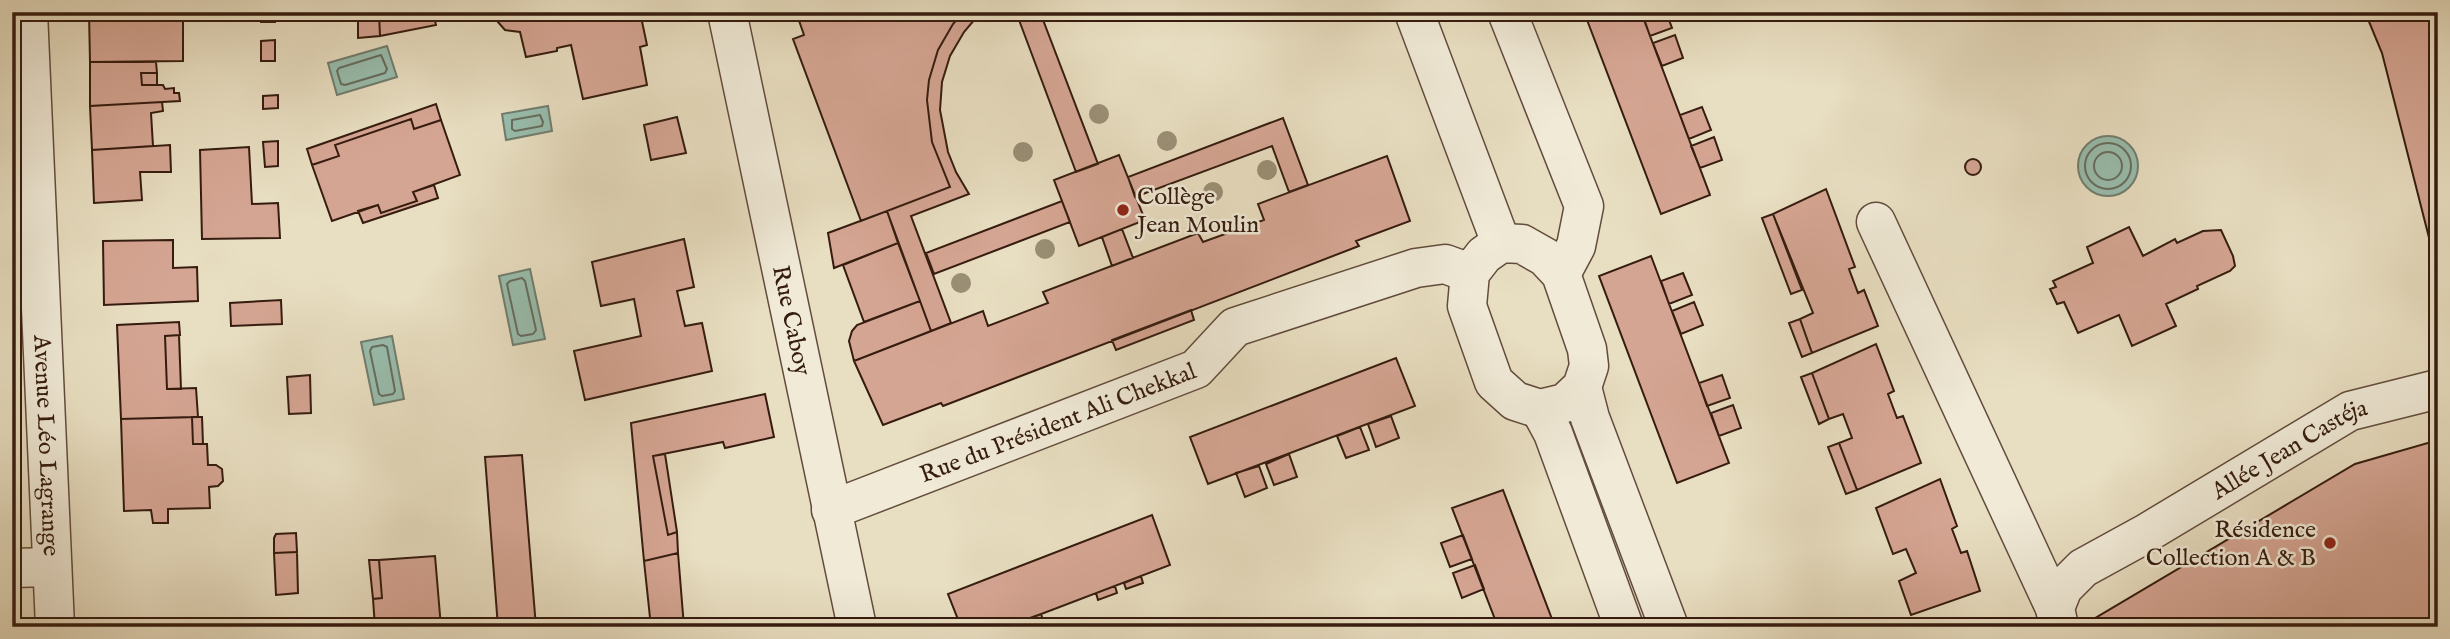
<svg xmlns="http://www.w3.org/2000/svg" width="2450" height="639" viewBox="0 0 2450 639" font-family="'IM FELL English',serif">
<rect width="100%" height="100%" fill="#e8dec1"/>
<filter id="stains"><feTurbulence type="fractalNoise" baseFrequency=".00286" numOctaves="4"/><feColorMatrix values="0 0 0 0 .2 0 0 0 0 .09 0 0 0 0 .02 0 0 0 .5 -.17"/></filter>
<radialGradient id="worn" r=".72"><stop offset=".6" stop-color="#630" stop-opacity="0"/><stop offset="1" stop-color="#630" stop-opacity=".3"/></radialGradient>
<path fill="#98bdad" stroke="#707d6e" stroke-width="2" d="M387 46 397 77 337 95 328 63Z
M548 106 552 131 506 140 502 114Z
M2078 166a30 30 0 1 1 60 0a30 30 0 1 1-60 0Z
M530 269 545 339 513 345 499 276Z
M392 336 404 399 374 405 361 342Z"/>
<g fill="none" stroke-linecap="round" stroke-linejoin="round">
<path stroke="#666c5e" stroke-width="2" d="M381 55 387 69 385 73 345 85 341 84 337 71 339 68Z
M540 115 543 122 542 126 515 131 512 129V120Z
M2085 166a23 23 0 1 1 46 0a23 23 0 1 1-46 0Z
M2094 166a14 14 0 1 1 28 0a14 14 0 1 1-28 0Z
M522 278 525 281 536 330 533 334 521 336 518 334 507 284 510 281Z
M383 345 387 347 395 391 393 394 382 396 379 394 370 351 372 347Z"/>
</g>
<path fill="#d5a593" stroke="#351c0f" stroke-width="2" d="M89 12H166L167 20H183V61L90 62Z
M261 12H274L275 22H261Z
M358 12H379L380 36 358 38Z
M379 12H433L436 25 380 36Z
M604 12 605 14 640 12 647 45 640 47 647 85 583 99 571 45 557 48V51L526 57 520 32 505 30 497 21 494 13Z
M796 12H963L953 24 938 50 929 80 927 100 932 142 950 187 861 221 793 39 804 35Z
M963 12H981L964 32 950 56 942 82 940 110 948 152 956 172 969 194 911 216 951 323 931 331 887 211 950 187 932 142 927 100 929 80 938 50 953 24Z
M1016 12H1040L1098 164 1076 172Z
M1584 12H1641L1710 195 1661 214Z
M1645 12H1666L1672 28 1650 36 1642 13Z
M2365 12H2438V273L2382 53Z
M1675 35 1683 58 1662 66 1653 43Z
M275 40V61H261V41Z
M90 62H156L157 73H141L142 85H163L165 89 174 88V93H179L180 101 90 106Z
M141 73H157V85H142Z
M278 95V108L263 109V96Z
M162 102 163 111 151 113 153 146 92 150 90 106Z
M436 104 441 120 414 129 411 119 335 145 339 156 312 165 307 149Z
M1702 107 1711 130 1689 139 1680 115Z
M677 117 686 153 651 160 644 125Z
M1283 118 1308 185 1289 192 1272 146 1135 197 1128 177Z
M411 119 414 129 441 120 460 175 413 192 417 201 381 213 378 205 332 221 312 165 339 156 335 145Z
M1714 137 1722 160 1700 168 1691 146Z
M278 141V166L265 167 263 142Z
M170 145 171 172H140L142 200 94 203 92 150Z
M249 147 252 204 278 203 280 238 202 239 200 150Z
M1119 155 1145 220 1079 246 1054 180Z
M1387 156 1410 221 1356 241 1359 246 943 406 941 403 883 425 854 361 983 311 988 326 1048 303 1043 292 1198 233 1203 242 1264 220 1258 204Z
M1965 167a8 8 0 1 1 16 0a8 8 0 1 1-16 0Z
M434 185 438 198 363 223 358 211 378 205 381 213 417 201 413 192Z
M1826 189 1855 267 1849 269 1858 293 1864 290 1878 326 1812 353 1800 319 1813 313 1773 214Z
M1062 201 1070 222 934 274 926 253Z
M887 211 898 243 834 268 828 233Z
M1773 214 1802 290 1791 294 1762 218Z
M2129 227 2143 256 2175 239 2177 243 2203 231 2221 230 2233 256 2235 266 2230 271 2197 286 2198 289 2166 304 2176 326 2132 346 2119 315 2078 333 2064 302 2057 304 2050 289 2056 287 2053 281 2093 263 2087 247Z
M1122 229 1133 258 1112 266 1102 237Z
M684 239 694 287 677 291 685 326 702 323 712 371 585 400 574 351 641 336 634 299 601 306 592 262Z
M173 240V268L197 267 198 301 104 305 103 241Z
M898 243 920 301 864 322 843 265Z
M1651 256 1729 463 1677 483 1599 276Z
M1683 273 1692 295 1669 304 1661 281Z
M281 300 282 324 231 326 230 303Z
M920 301 931 331 854 361 849 341 852 331 857 325Z
M1694 302 1703 325 1681 334 1672 311Z
M1191 310 1194 320 1116 350 1112 340Z
M1800 319 1812 353 1802 357 1789 323Z
M179 322 180 335 165 336 167 389 196 388 198 417 121 419 117 325Z
M179 335 181 389H167L165 336Z
M1876 344 1894 391 1888 394 1897 418 1903 416 1921 463 1857 490 1839 443 1852 438 1843 414 1829 419 1812 373Z
M1396 358 1415 406 1208 484 1190 437Z
M1812 373 1829 419 1819 424 1801 377Z
M310 375 311 413 289 414 287 377Z
M1722 375 1730 398 1707 406 1699 383Z
M765 394 774 437 725 448 723 442 653 456 668 535 677 532 678 553 644 561 631 423Z
M1733 405 1741 428 1719 436 1711 413Z
M1391 416 1399 438 1376 447 1368 424Z
M192 417 193 444H207L208 465H216L222 469 223 481 218 486 209 487 210 508 168 509V523H153L151 510 124 511 121 419Z
M192 417H202L203 444H193Z
M1360 427 1369 450 1346 458 1337 436Z
M2438 440V622L2425 627H2089L2087 623 2355 464Z
M1839 443 1857 490 1846 494 1828 447Z
M665 454 677 532 668 535 653 456Z
M1289 454 1297 477 1274 485 1266 464Z
M522 455 536 627H498L485 457Z
M1259 466 1267 488 1245 497 1236 473Z
M1940 479 1957 526 1952 529 1961 553 1967 551 1980 591 1911 615 1899 581 1916 573 1906 549 1893 554 1876 508Z
M1503 490 1555 627H1498L1452 508Z
M1152 515 1170 565 1007 627H961L948 594Z
M296 533 297 552 274 553V538L276 534Z
M1463 535 1472 559 1450 567 1441 543Z
M297 552 298 593 276 595 274 553Z
M678 553 684 627H651L644 561Z
M435 556 441 627H375L373 599 382 598 379 560Z
M369 560H379L382 598 373 599Z
M1475 565 1484 589 1462 598 1453 573Z
M1141 576 1143 583 1126 589 1124 583Z
M1115 586 1117 593 1098 600 1096 593Z
M1041 614 1043 620 1023 627 1021 621Z"/>
<g fill="none" stroke-linecap="round" stroke-linejoin="round">
<defs>
<g id="minor">
<path id="s1" d="M28 12 55 627"/>
<path id="s2" d="M727 12 857 627"/>
<path d="M1414 12 1501 243"/>
<path d="M1507 12 1584 206 1576 246 1561 274"/>
<path d="M1876 222 2055 608"/>
<path d="M1501 243 1522 244 1545 257 1561 274 1587 349 1589 366 1582 387 1565 403 1540 409 1515 401 1494 382 1467 306 1470 273 1484 255Z"/>
<path d="M1582 387 1590 418 1669 627"/>
<path d="M1540 409 1553 433 1624 627"/>
<path id="s3" d="M831 510 1196 369 1235 327 1416 268 1445 264 1470 273"/>
<path d="M12 568 52 567"/>
<path id="s4" d="M2059 627 2055 608 2063 588 2083 568 2145 534 2350 411 2438 389"/>
</g>
</defs>
<use href="#minor" stroke="#624c3c" stroke-width="41"/>
<use href="#minor" stroke="#f0ead7" stroke-width="38"/>
</g>
<g fill="#9a8f75">
<circle cx="1099" cy="114" r="10"/>
<circle cx="1167" cy="141" r="10"/>
<circle cx="1023" cy="152" r="10"/>
<circle cx="1267" cy="170" r="10"/>
<circle cx="1213" cy="192" r="10"/>
<circle cx="1045" cy="249" r="10"/>
<circle cx="961" cy="283" r="10"/>
</g>
<g fill="#8f2418" stroke="#f0ead7" stroke-width="2.5">
<circle cx="1123" cy="210" r="7"/>
<circle cx="2330" cy="543" r="7"/>
</g>
<g text-anchor="middle" stroke-width="5" stroke-linejoin="round" paint-order="stroke">
<g font-size="24" fill="#351c0f" stroke="#f0ead7" text-anchor="start">
<text x="1137" y="204">Collège<tspan x="1137" dy="28">Jean Moulin</tspan></text>
<text x="2316" y="537" text-anchor="end">Résidence<tspan x="2316" dy="28">Collection A &amp; B</tspan></text>
</g>
<g font-size="24" fill="#351c0f" stroke="#f0ead7">
<text dy="8" stroke="none"><textPath href="#s2" startOffset="315">Rue Caboy</textPath></text>
<text dy="8" stroke="none"><textPath href="#s3" startOffset="243">Rue du Président Ali Chekkal</textPath></text>
<text dy="8" stroke="none"><textPath href="#s1" startOffset="434">Avenue Léo Lagrange</textPath></text>
<text dy="8" stroke="none"><textPath href="#s4" startOffset="308">Allée Jean Castéja</textPath></text>
</g>
</g>
<rect width="2450" height="639" fill="none" stroke="#e8dec1" stroke-width="42"/>
<rect x="14" y="14" width="2422" height="611" fill="none" stroke="#351c0f" stroke-width="3.5"/>
<rect x="21" y="21" width="2408" height="597" fill="none" stroke="#351c0f" stroke-width="2"/>
<rect width="100%" height="100%" filter="url(#stains)"/>
<rect width="100%" height="100%" fill="url(#worn)"/>
</svg>
